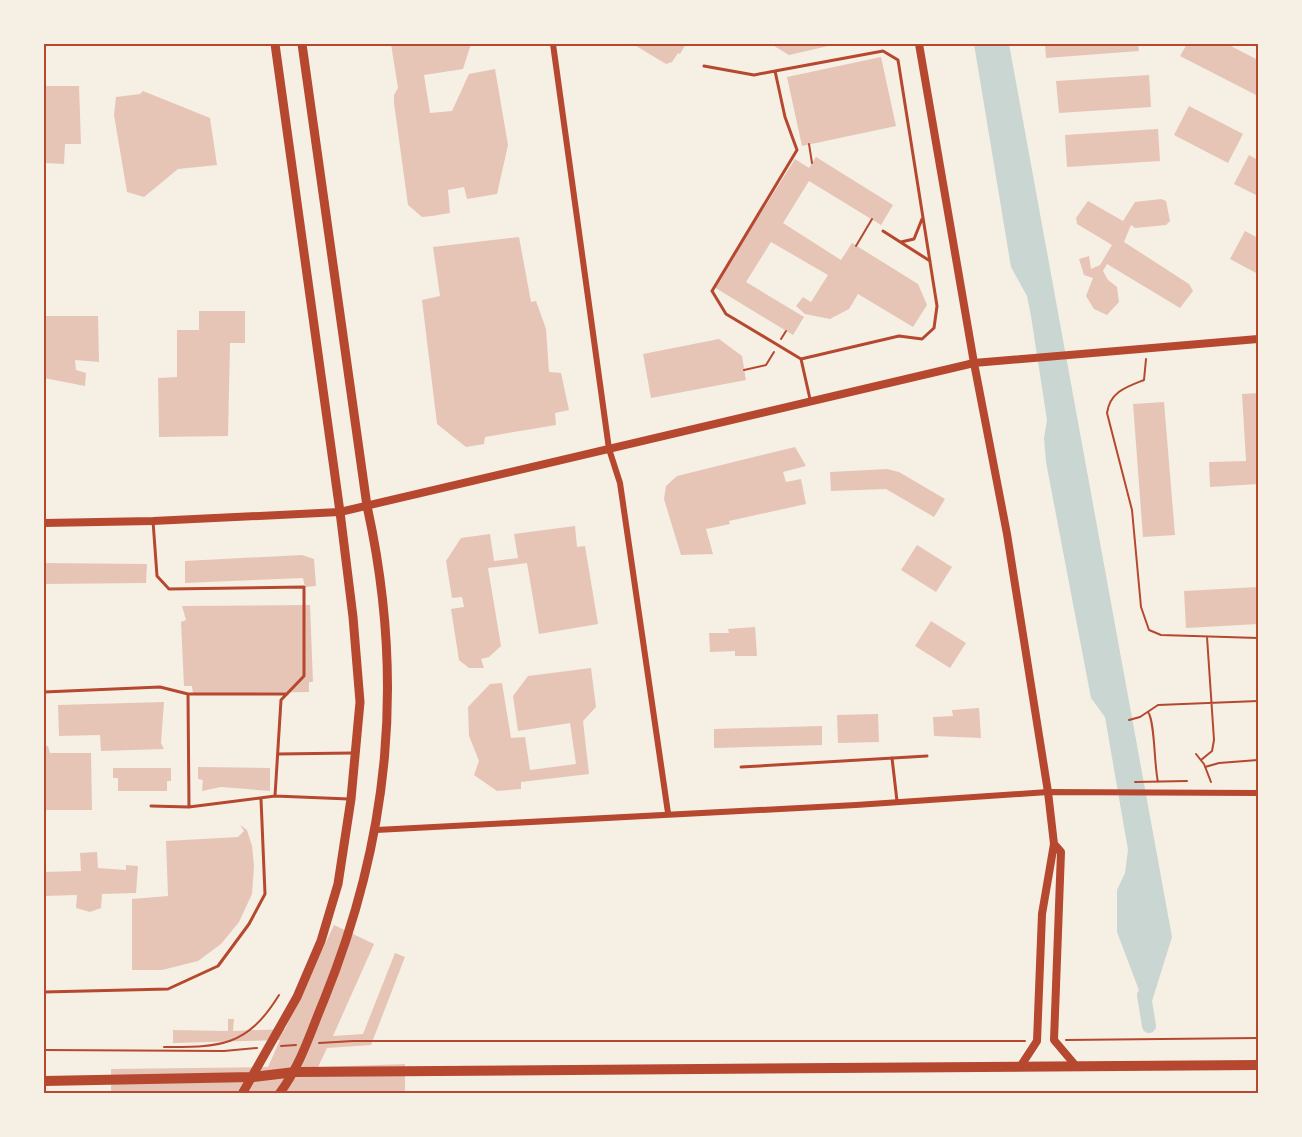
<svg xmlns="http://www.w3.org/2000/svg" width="1302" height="1137" viewBox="0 0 1302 1137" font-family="'Open Sans',sans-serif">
<rect width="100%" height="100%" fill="#f6efe4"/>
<path fill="#c9d6d2" d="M974 44H1009L1172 937 1148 1014 1117 932V890L1125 873 1128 850 1105 717 1091 698 1046 462 1044 438 1047 420 1031 316 1027 296 1011 267Z"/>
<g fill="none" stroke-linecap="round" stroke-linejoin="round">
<path stroke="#c9d6d2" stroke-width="14" d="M1144 995 1149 1026"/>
</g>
<path fill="#e6c5b7" d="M391 44H471L463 69 424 75 430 113 452 111 469 74 495 69 508 145 497 194 467 199 464 187 448 190 450 213 432 216 422 217 408 205 394 103V95L398 88Z
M633 44H686L680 54 678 53 672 62 666 64Z
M771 44H837L789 55Z
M1045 44H1138L1139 51 1046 58Z
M1187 44H1227L1258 60V96L1180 56Z
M881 57 896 126 802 146 787 77Z
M1149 75 1151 107 1059 113 1056 81Z
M44 86H79L81 144H65L64 164 44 163Z
M143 91 210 118 217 165 178 169 144 197 127 192 114 115 116 97 140 94Z
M1189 106 1243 134 1228 163 1174 135Z
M1158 129 1160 161 1067 167 1065 135Z
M1249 155 1258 160V196L1234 184Z
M816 157 893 205 881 225 809 181 783 223 841 260 852 243 918 284 927 305 913 327 858 294 849 309 830 319 805 314 796 306 803 297 811 302 828 275 771 242 746 282 804 317 793 335 714 287 795 159 809 168Z
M1161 199 1166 201 1170 221 1166 225 1135 228 1131 225 1124 242 1189 284 1193 291 1180 308 1107 264 1103 271 1108 280 1117 287 1119 302 1107 315 1094 309 1086 296 1093 278 1084 275 1079 259 1089 256 1091 269 1100 265 1112 245 1077 224 1076 218 1088 201 1123 221 1135 202Z
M1245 231 1258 238V274L1230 259Z
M519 237 531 302 536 301 546 329 549 372 561 373 569 410 555 413 556 425 485 437 484 444 466 447 437 424 422 300 440 296 433 247Z
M199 311H245V343H230L228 436 159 437 158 378 177 377V330H199Z
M44 316H98L99 362 75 360 76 370 86 373 85 386 44 378Z
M719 339 742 356 746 380 651 398 643 354Z
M1258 393V484L1210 487 1209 462 1246 461 1242 394Z
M1164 402 1175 535 1143 537 1133 404Z
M795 447 806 466 783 472 786 482 801 479 806 504 729 521 730 524 706 529 713 554 681 555 664 499 666 486 677 476Z
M887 469 899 472 945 499 934 517 886 489 831 491 830 472Z
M575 526 577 547 585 546 598 624 539 634 527 563 488 568 501 646 489 657 481 659 484 668H469L459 660 451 609 464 607 462 597 452 598 446 561 461 538 490 534 494 561 518 558 514 534Z
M917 545 952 567 936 592 901 570Z
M302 555 314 559 316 586 305 587 303 578 185 583V561Z
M44 563 147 564 146 583 44 584Z
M1258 587V624L1186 628 1184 591Z
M310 605 313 682H309V692L193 694 192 686H184L181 622 186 620 182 606Z
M931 621 966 643 950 668 915 646Z
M755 627 757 656H735V651L710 652 709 633H729L728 629Z
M591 668 596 707 583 721 589 774 521 782V789L497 791 474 775 479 761 469 736 468 707 490 684 502 683 511 738 525 737 530 770 576 764 570 723 518 731 513 696 528 676Z
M164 702 161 743 164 749 101 751 100 735 59 736 58 705Z
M979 708 981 738 934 736 933 717 953 716 952 710Z
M878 714 879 742 838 743 837 715Z
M822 726V745L714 748V729Z
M44 746H48L50 753H91L92 810H44Z
M198 767 270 768V791L221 787 202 791 203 780 198 779Z
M113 768H171V781H167V791H118V778H113Z
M240 825 247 830 252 846 254 866 252 894 239 922 221 944 198 961 162 970H132V899L168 896 166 841 238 837 244 831Z
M97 852 98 868 126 870V865L138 866 136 893 102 894 101 908 90 912 76 908 77 895 44 896V872L81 871 80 853Z
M334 925 374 944 333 1036 363 1034 395 953 405 957 371 1045 327 1048 318 1067 405 1064V1094H111V1069L268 1067 280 1040 173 1043V1030L228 1031V1019H234L233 1031 285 1029Z"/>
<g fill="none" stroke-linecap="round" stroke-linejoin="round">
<path stroke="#b5482f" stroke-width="2" d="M809 144 812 163
M856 246 872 219
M781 339 786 331
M1146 359 1144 380C1126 387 1110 392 1107 413L1132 510 1141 607 1149 630 1161 635 1258 638
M744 370 766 365 774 352
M1148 712C1155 721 1154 765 1158 782
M1129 720 1140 717 1158 705 1258 701
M1196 754 1204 764 1211 782
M1201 760 1212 751 1214 740 1207 637
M1205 767 1219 763 1258 760
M1135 782 1187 781
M1066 1040 1258 1038
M319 1043 353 1041H1025
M281 1046 296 1045
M164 1047C221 1047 247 1047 279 995
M44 1050 224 1051 257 1048"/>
<path stroke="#b5482f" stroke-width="3" d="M704 66 754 75 775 71
M883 231 930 261
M901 242 914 239 922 219
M801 359 726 314 712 291 797 150 785 117 775 71 883 51 898 60 937 306 934 328 922 339 899 336 801 359 810 399
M44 692 160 687 188 694
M278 754 352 753
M892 758 897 801
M741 767 927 756
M275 796 349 799
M151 806 189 807 275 796 281 700 304 676V587L169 589 157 576 153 521
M189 807 188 694H287
M44 992 168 989 218 966 249 924 265 894 261 799"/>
<path stroke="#b5482f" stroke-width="6" d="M553 44 609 449 620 483 668 813
M376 830 856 805 1048 792 1258 793"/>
<path stroke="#b5482f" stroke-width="8" d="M919 44 974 363 1007 534 1048 792 1054 844 1042 914 1037 1041 1020 1067
M44 523 153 521 340 512 974 363 1258 339
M1054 844 1061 852 1054 1040 1076 1066"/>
<path stroke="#b5482f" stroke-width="9" d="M242 1094 297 997 321 941 338 884 351 799 360 702 353 617 340 512 275 44
M279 1094C301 1065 310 1033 324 1000 390 837 405 678 367 506L302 44"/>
<path stroke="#b5482f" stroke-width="10" d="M44 1081 253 1077 295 1072 1258 1065"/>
</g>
<rect width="1302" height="1137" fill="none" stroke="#f6efe4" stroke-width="90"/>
<rect x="45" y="45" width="1212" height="1047" fill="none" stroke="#b5482f" stroke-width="2"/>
</svg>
